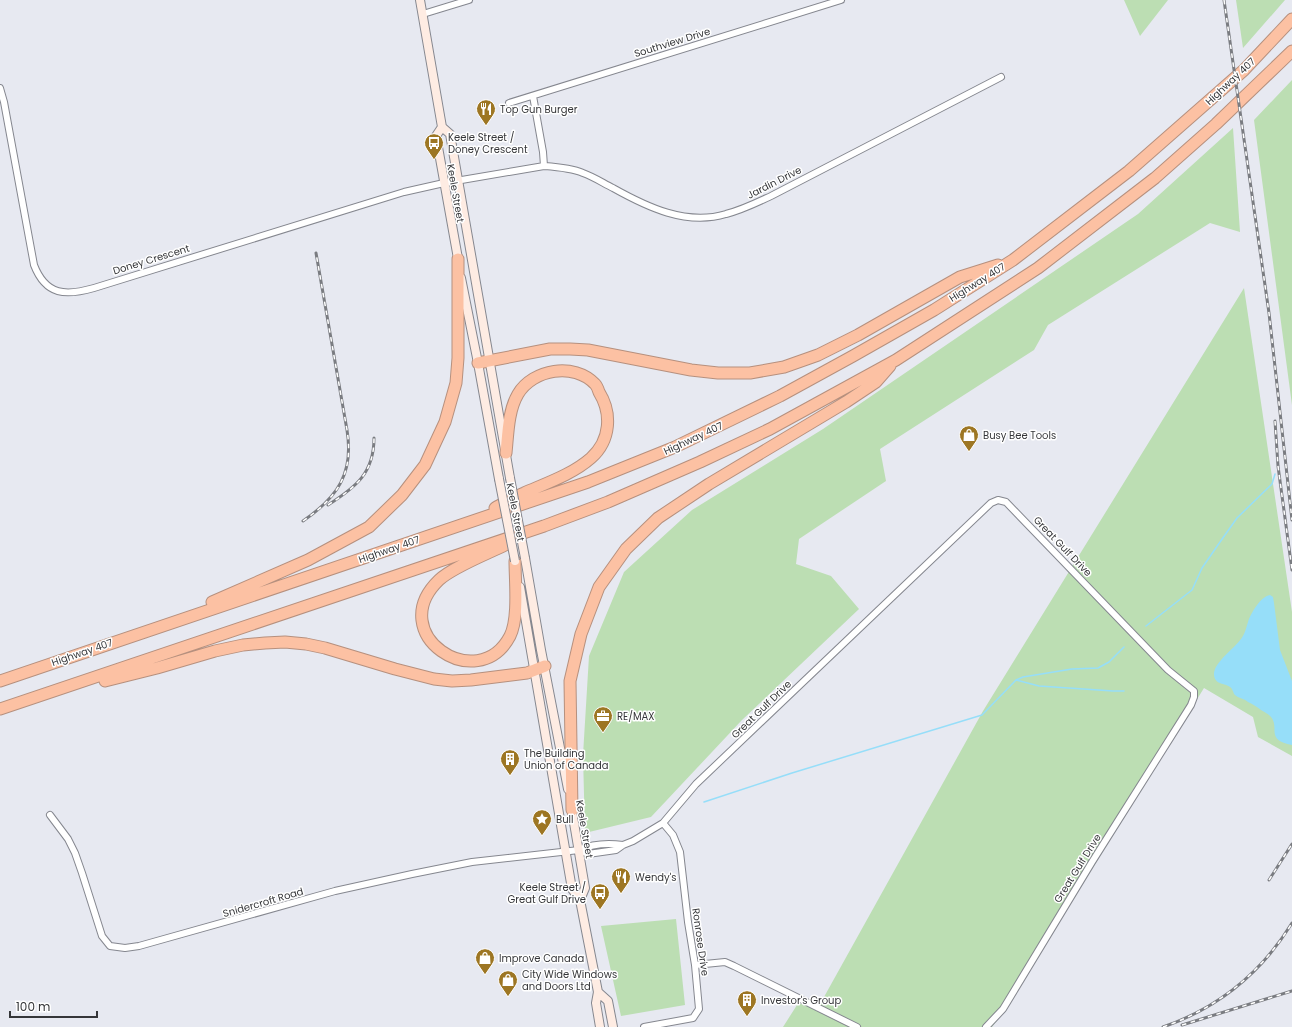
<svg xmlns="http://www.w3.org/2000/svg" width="1292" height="1027" viewBox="0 0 1292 1027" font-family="Poppins,sans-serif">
<rect width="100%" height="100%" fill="#e7e9f1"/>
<path fill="#bcdeb3" d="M1124 0H1168L1140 36Z
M1236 0H1285L1243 48Z
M1292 80V405L1254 120Z
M1233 128 1240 232 1210 223 1048 325 1034 350 880 449 886 481 799 539 796 564 831 576 859 609 742 720 651 817 585 833 583 755 589 656 624 572 692 510 823 429 1138 214Z
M1244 288 1292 612V756L1258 737 1253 717 1204 688 1003 1013 992 1027H783L797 1005 824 997 983 711Z
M676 919 685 1005 621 1016 601 926Z"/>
<path fill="#96def9" d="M1270 595 1273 597 1274 603 1280 650 1292 681V745C1265 740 1280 728 1271 717 1269 714 1264 712 1261 710 1257 707 1253 704 1248 702 1245 699 1238 698 1235 695 1233 693 1233 689 1230 687 1225 683 1215 685 1214 675 1213 663 1234 649 1241 639 1245 634 1246 628 1248 622 1251 613 1260 597 1270 595Z"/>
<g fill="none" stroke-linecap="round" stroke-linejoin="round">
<path stroke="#96def9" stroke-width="1.5" d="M1146 626 1192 590 1202 568 1220 542 1237 518 1272 484 1275 474
M1016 680 1039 686 1113 691H1124
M704 802 792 773 982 715 1016 680 1023 677 1072 669 1098 668 1109 662 1124 647"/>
<defs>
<path id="minor" d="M423 14 469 0
M0 88 4 102 34 265C46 296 66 296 94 288L404 192 444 183 544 166C557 167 571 168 583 173 594 177 603 183 613 188 647 207 686 226 726 214 742 210 756 203 771 196L1001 77
M533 96 543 152 544 166
M509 103 841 0
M50 815 68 839 75 853 82 873 102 936 110 946 125 948 139 946 335 891 412 874 472 862 579 850C592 844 608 843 623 845
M579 850 588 854 616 850 623 845 633 841 663 823 696 784 991 503 998 500 1006 502 1168 670 1194 691V697L1191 705 1092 862 1003 1009 986 1027
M695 965 725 962 734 966 857 1027
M644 1027 693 1018 699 1009 695 965 688 922 680 852 673 835 663 823"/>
<path id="secondary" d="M420 0 442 127 450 134 510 478
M442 127 436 136 459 264
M461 278 478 363 499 479
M525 558 541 650 568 789
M520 587 572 889 580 900 598 992 596 1003 600 1027
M571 805 585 888 580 900
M598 992 608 1001 613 1027"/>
<path id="motorway" d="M478 363 550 349H570L588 350 691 370 718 373H750L784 367 818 355 858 335 960 277 998 265
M495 508C504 503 514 497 524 493 547 483 573 474 591 458 611 440 612 413 599 392 598 389 597 386 595 384 574 362 533 369 518 394 508 411 508 434 506 453
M505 545C487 554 453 567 439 580 383 634 478 697 510 636 519 618 515 581 515 561
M212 602 308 560 369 527 402 495 425 465 445 422 456 383 458 358V259
M0 681 588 482 675 447 780 396 853 356 934 310 1013 260 1129 171 1244 70 1292 19
M105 681 157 668 215 651 243 645 265 643 285 642 306 644 325 648 395 669 434 679 452 681 471 680 527 673 545 666
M0 709 544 526 608 502 700 462 770 429 896 360 1038 268 1155 178 1216 124 1292 51
M572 810 570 681 581 634 599 587 626 549 658 518 709 484 846 402 876 382 890 366"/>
</defs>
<use href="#minor" stroke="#85878f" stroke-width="8"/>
<use href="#secondary" stroke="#85878f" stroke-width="10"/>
<use href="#motorway" stroke="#b6907e" stroke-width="13"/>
<use href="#minor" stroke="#fff" stroke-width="6"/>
<use href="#secondary" stroke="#feece3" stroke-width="8"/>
<use href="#motorway" stroke="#fcc1a3" stroke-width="11"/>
<defs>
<path id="rail" d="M1224 0 1269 313 1292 520
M1275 421 1278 466 1292 570
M328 505C356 487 374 473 374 438
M303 521C338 497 354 473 347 430L316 253
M1269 880 1292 844
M1182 1025 1292 991
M1163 1027C1218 1008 1262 972 1292 923"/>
</defs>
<use href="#rail" stroke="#7a7c81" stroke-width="3"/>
<use href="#rail" stroke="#fff" stroke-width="1.5" stroke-dasharray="4.5" stroke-linecap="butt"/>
<defs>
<path id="secondary-bridge" d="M510 478 525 558
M499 479 515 561"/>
</defs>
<use href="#secondary-bridge" stroke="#85878f" stroke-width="10" stroke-linecap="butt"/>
<use href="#secondary-bridge" stroke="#feece3" stroke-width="8"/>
</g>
<defs>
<symbol id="restaurant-pin" viewBox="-11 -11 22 30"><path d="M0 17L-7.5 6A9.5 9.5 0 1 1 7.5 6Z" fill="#9d7623" stroke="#fff"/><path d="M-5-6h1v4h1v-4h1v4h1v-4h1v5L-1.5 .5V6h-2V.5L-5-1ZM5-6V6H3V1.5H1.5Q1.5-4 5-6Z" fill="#fff"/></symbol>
<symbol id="bus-pin" viewBox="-11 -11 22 30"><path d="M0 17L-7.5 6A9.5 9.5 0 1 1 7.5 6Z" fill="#9d7623" stroke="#fff"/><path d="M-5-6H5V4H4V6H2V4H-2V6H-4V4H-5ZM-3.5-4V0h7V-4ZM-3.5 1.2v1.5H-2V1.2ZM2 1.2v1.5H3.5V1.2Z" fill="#fff"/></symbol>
<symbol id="shop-pin" viewBox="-11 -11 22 30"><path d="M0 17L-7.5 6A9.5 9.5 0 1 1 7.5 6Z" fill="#9d7623" stroke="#fff"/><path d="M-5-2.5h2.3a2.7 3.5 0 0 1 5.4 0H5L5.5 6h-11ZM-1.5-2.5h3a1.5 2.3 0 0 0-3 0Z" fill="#fff"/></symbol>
<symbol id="office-pin" viewBox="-11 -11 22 30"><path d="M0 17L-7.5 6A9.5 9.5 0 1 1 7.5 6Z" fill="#9d7623" stroke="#fff"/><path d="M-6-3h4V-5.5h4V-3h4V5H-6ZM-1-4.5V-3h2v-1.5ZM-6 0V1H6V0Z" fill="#fff"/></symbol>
<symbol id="building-pin" viewBox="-11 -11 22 30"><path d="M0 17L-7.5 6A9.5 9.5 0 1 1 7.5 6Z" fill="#9d7623" stroke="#fff"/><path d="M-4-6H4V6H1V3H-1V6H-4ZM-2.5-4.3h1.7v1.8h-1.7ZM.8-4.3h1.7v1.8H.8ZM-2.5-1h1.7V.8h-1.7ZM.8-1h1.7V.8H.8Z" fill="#fff"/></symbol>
<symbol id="sight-pin" viewBox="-11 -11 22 30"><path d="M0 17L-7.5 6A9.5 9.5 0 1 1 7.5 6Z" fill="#9d7623" stroke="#fff"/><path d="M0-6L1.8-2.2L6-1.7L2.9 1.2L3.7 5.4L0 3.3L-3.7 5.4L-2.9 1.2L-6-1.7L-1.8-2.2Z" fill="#fff"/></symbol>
</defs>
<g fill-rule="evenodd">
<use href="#restaurant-pin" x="475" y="98" width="22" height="30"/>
<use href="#bus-pin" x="423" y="132" width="22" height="30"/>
<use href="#shop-pin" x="958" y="424" width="22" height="30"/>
<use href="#office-pin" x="592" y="705" width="22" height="30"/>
<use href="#building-pin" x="499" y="748" width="22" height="30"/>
<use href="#sight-pin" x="531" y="808" width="22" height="30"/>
<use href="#restaurant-pin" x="610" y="866" width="22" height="30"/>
<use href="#bus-pin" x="589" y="882" width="22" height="30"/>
<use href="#shop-pin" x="474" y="947" width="22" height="30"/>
<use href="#shop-pin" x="497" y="969" width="22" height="30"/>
<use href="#building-pin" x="736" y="989" width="22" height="30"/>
</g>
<g text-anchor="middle" stroke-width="3" stroke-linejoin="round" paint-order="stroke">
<g font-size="10" fill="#353639" stroke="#fff">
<text transform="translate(672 42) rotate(-17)" y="4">Southview Drive</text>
<text transform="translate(1230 81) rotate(-43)" y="4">Highway 407</text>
<text transform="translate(774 182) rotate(-27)" y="4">Jardin Drive</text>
<text transform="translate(456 193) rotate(80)" y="4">Keele Street</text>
<text transform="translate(151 259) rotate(-17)" y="4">Doney Crescent</text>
<text transform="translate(977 282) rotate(-32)" y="4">Highway 407</text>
<text transform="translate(693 438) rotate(-25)" y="4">Highway 407</text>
<text transform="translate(516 512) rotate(79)" y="4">Keele Street</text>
<text transform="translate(1063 546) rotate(46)" y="4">Great Gulf Drive</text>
<text transform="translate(389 549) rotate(-19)" y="4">Highway 407</text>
<text transform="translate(82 652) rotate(-19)" y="4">Highway 407</text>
<text transform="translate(761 709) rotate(-44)" y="4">Great Gulf Drive</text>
<text transform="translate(585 829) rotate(80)" y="4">Keele Street</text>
<text transform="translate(1077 868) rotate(-58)" y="4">Great Gulf Drive</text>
<text transform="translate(263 902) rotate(-16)" y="4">Snidercroft Road</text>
<text transform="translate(701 942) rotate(82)" y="4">Ronrose Drive</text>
</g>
<g font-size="10" fill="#353639" stroke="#fff" text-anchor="start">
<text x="500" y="113">Top Gun Burger</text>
<text x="448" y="141">Keele Street /<tspan x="448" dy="12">Doney Crescent</tspan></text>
<text x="983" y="439">Busy Bee Tools</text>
<text x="617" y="720">RE/MAX</text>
<text x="524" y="757">The Building<tspan x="524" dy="12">Union of Canada</tspan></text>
<text x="556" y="823">Bull</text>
<text x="635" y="881">Wendy's</text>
<text x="586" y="891" text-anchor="end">Keele Street /<tspan x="586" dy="12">Great Gulf Drive</tspan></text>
<text x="499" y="962">Improve Canada</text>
<text x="522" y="978">City Wide Windows<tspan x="522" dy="12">and Doors Ltd</tspan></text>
<text x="761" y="1004">Investor's Group</text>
</g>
</g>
<path d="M10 1011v6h87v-6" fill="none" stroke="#353639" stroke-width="2"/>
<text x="16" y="1011" font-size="12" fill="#353639" stroke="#ffffff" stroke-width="3" paint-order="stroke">100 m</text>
</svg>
